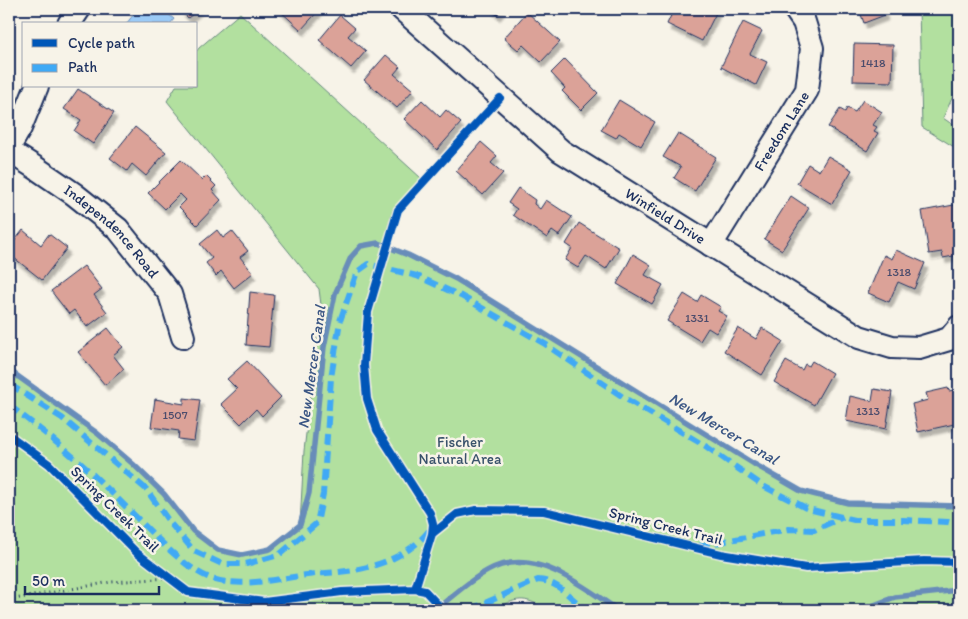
<svg xmlns="http://www.w3.org/2000/svg" width="968" height="619" viewBox="0 0 968 619" font-family="Itim,sans-serif">
<defs>
<filter id="shadow"><feDropShadow dx="3" dy="5.5" stdDeviation="1" flood-color="#0004"/></filter>
</defs>
<rect width="100%" height="100%" fill="#f7f3e8"/>
<filter id="ink" filterUnits="userSpaceOnUse"><feTurbulence type="fractalNoise" baseFrequency=".02" numOctaves="2"/><feDisplacementMap in="SourceGraphic" scale="10" xChannelSelector="R" yChannelSelector="G"/><feConvolveMatrix kernelMatrix="1 2 1 2 8 2 1 2 1" color-interpolation-filters="sRGB"/></filter>
<g filter="url(#ink)">
<path fill="#b2e09f" stroke="#66887e" d="M919 9H959V83L943 118 959 129V150L922 127Z
M240 13 421 178 393 209 383 245 408 255 456 279 754 464 801 491 848 503 959 506V610H548C522 595 518 598 492 610H9V370L97 433 133 464 164 494 193 531 218 550 242 555 270 549 300 525 304 451 321 305 319 289 167 101 176 86H196V52L199 48Z"/>
<path fill="#9bcaf6" stroke="#688cb9" d="M138 9H162L174 19 170 24H126Z"/>
<g fill="none" stroke-linecap="round" stroke-linejoin="round">
<path stroke="#688cb9" stroke-width="5.5" d="M9 370 97 433 133 464 164 494 193 531 218 550 242 555 270 549 300 525 309 493 324 347 335 294 351 257 361 246 378 243 408 255 456 279 754 464 801 491 848 503 959 506
M435 610C453 596 478 572 501 565 543 553 585 588 618 610
M861 610 895 597 959 590"/>
</g>
<path fill="#dba298" stroke="#1b2f5e" filter="url(#shadow)" d="M180 9H199L188 18Z
M278 9H320L301 30Z
M490 9H502L497 15Z
M674 9H718L702 41 667 24Z
M859 9H883L885 15 864 23Z
M527 12 560 42 541 62 523 45 518 50 504 38Z
M340 15 355 28 348 36 366 51 351 68 319 40Z
M743 22 762 31 750 54 767 62 756 85 721 67Z
M854 44 893 45 892 82 853 81Z
M386 55 400 67 394 74 413 90 397 108 364 80Z
M565 59 598 93 581 110 562 91 565 88 551 73Z
M78 89 114 113 93 144 74 131 81 120 64 109Z
M422 100 440 117 446 110 461 123 437 150 404 119Z
M619 100 655 122 641 146 619 133 616 138 601 130Z
M863 100 882 112 873 125 877 127 874 131 878 133 867 151 828 127 840 109 845 112 847 108 855 112Z
M135 127 166 152 146 176 132 164 127 171 110 158Z
M678 133 716 157 695 191 674 178 681 167 663 157Z
M481 142 497 156 491 163 503 173 483 195 456 171Z
M828 156 852 170 832 204 797 183 808 164 819 171Z
M181 160 202 180 206 176 216 186 212 190 221 200 197 225 179 207 186 200 180 194 165 209 148 193Z
M518 188 535 200 534 204 540 209 546 200 572 217 559 236 552 231 547 238 513 215 517 209 508 203Z
M791 196 809 208 782 250 764 239Z
M959 204V255L943 258 942 252 929 254 922 211Z
M579 223 619 248 606 269 586 256 578 268 565 260 572 248 566 244Z
M23 230 41 245 49 234 67 248 42 280 9 254V248Z
M217 230 223 238 232 231 248 251 240 257 253 273 234 288 221 271 216 276 206 263 212 258 200 244Z
M896 250 925 263 914 289 898 282 889 302 868 293 884 255 892 259Z
M633 254 651 265 645 275 663 285 652 304 617 284Z
M84 266 102 289 94 295 107 312 87 327 74 310 69 314 51 291Z
M250 292 274 295 269 347 246 345Z
M684 294 697 302 701 295 721 307 718 311 727 316 716 333 708 328 700 341 667 321Z
M108 328 123 347 113 355 124 369 105 385 78 352Z
M738 328 756 339 762 328 783 341 762 375 724 351Z
M247 361 281 397 262 416 256 409 241 424 221 404 237 389 227 379Z
M786 361 802 370 805 364 809 366 812 361 832 373 814 405 774 382Z
M948 388 949 391 959 389V423L918 432 912 404 928 400 926 393Z
M874 389 892 392 886 429 846 421 850 396 872 401Z
M184 398 200 400 194 441 178 439 179 431 151 427 155 399 184 404Z"/>
<g fill="none" stroke-linecap="round" stroke-linejoin="round">
<defs>
<g id="minor">
<path id="s1" d="M402 9 561 151 859 337 892 347 919 348 949 339 959 327"/>
<path d="M69 24 79 9"/>
<path d="M9 147 20 128 37 86"/>
<path id="s2" d="M9 151 36 168 74 194 118 229 170 294 183 337"/>
<path id="s3" d="M711 245 807 90 812 48 804 22 795 9"/>
</g>
</defs>
<use href="#minor" stroke="#1b2f5e" stroke-width="26"/>
<path stroke="#1b2f5e" stroke-width="3" stroke-dasharray="1 4" stroke-linecap="butt" d="M9 600 111 582 170 578"/>
<use href="#minor" stroke="#f7f3e8" stroke-width="22"/>
<path stroke="#3fa9f5" stroke-width="6" stroke-dasharray="12 6" stroke-linecap="butt" d="M9 384 62 418 146 489 170 523 194 551 222 564H246L279 555 317 523 323 494 331 378 340 321 357 272 368 264 417 276 461 296 545 344 626 399 707 447 763 486 808 509 854 520H903L948 522 959 525
M9 405C29 421 51 437 71 455 90 471 108 489 126 507 149 529 189 576 220 581 256 587 291 575 326 573 364 571 407 561 431 528
M698 546 789 529 814 530 843 517
M469 610 538 580C559 581 570 599 587 610
M958 610H959"/>
<defs>
<path id="cycleway" d="M9 435 49 464 137 553 188 592 264 602 342 592 415 589 425 591 443 610
M432 534 433 524 430 513 377 430 367 399 364 365 368 312 398 210 500 98
M415 589 432 534 457 514 476 510 544 511 721 554 806 568 924 561 959 562"/>
</defs>
<use href="#cycleway" stroke="#f7f3e8" stroke-width="11"/>
<use href="#cycleway" stroke="#0057b8" stroke-width="8"/>
</g>
</g>
<g text-anchor="middle" stroke-width="5" stroke-linejoin="round" paint-order="stroke">
<g font-size="12" fill="#4b4c6c">
<text x="873" y="67">1418</text>
<text x="899" y="276">1318</text>
<text x="697" y="322">1331</text>
<text x="868" y="415">1313</text>
<text x="175" y="419">1507</text>
</g>
<g font-size="15" fill="#1b2f5e" stroke="#f7f3e8">
<text dy="5" stroke="none"><textPath href="#s3" startOffset="134">Freedom Lane</textPath></text>
<text dy="5" stroke="none"><textPath href="#s1" startOffset="336">Winfield Drive</textPath></text>
<text dy="5" stroke="none"><textPath href="#s2" startOffset="131">Independence Road</textPath></text>
<text transform="translate(115 509) rotate(44)" y="5">Spring Creek Trail</text>
<text transform="translate(666 526) rotate(14)" y="5">Spring Creek Trail</text>
</g>
<g font-size="15" fill="#39526b" stroke="#f7f3e8">
<text x="460" y="447">Fischer<tspan x="460" dy="17">Natural Area</tspan></text>
</g>
<g font-size="16" font-style="italic" fill="#3b5684" stroke="#f7f3e8">
<text transform="translate(311 367) rotate(-82)" y="6">New Mercer Canal</text>
<text transform="translate(724 428) rotate(31)" y="6">New Mercer Canal</text>
</g>
</g>
<rect width="968" height="619" fill="none" stroke="#f7f3e8" stroke-width="30"/>
<rect x="15" y="15" width="938" height="589" fill="none" stroke="#1b2f5e" stroke-width="2" filter="url(#ink)"/>
<rect x="22" y="22" width="175" height="65" fill="#f7f3e8" stroke="#9fa5b1"/>
<rect x="32" y="39" width="25" height="8" fill="#0057b8" stroke="#9fa5b1"/>
<text x="68" y="48" font-size="15" fill="#1b2f5e">Cycle path</text>
<rect x="32" y="64" width="25" height="8" fill="#3fa9f5" stroke="#9fa5b1"/>
<text x="68" y="72" font-size="15" fill="#1b2f5e">Path</text>
<path d="M25 586v8h134v-8" fill="none" stroke="#1b2f5e" stroke-width="2.5"/>
<text x="32" y="586" font-size="15" fill="#1b2f5e" stroke="#f7f3e8" stroke-width="4" paint-order="stroke">50 m</text>
</svg>
